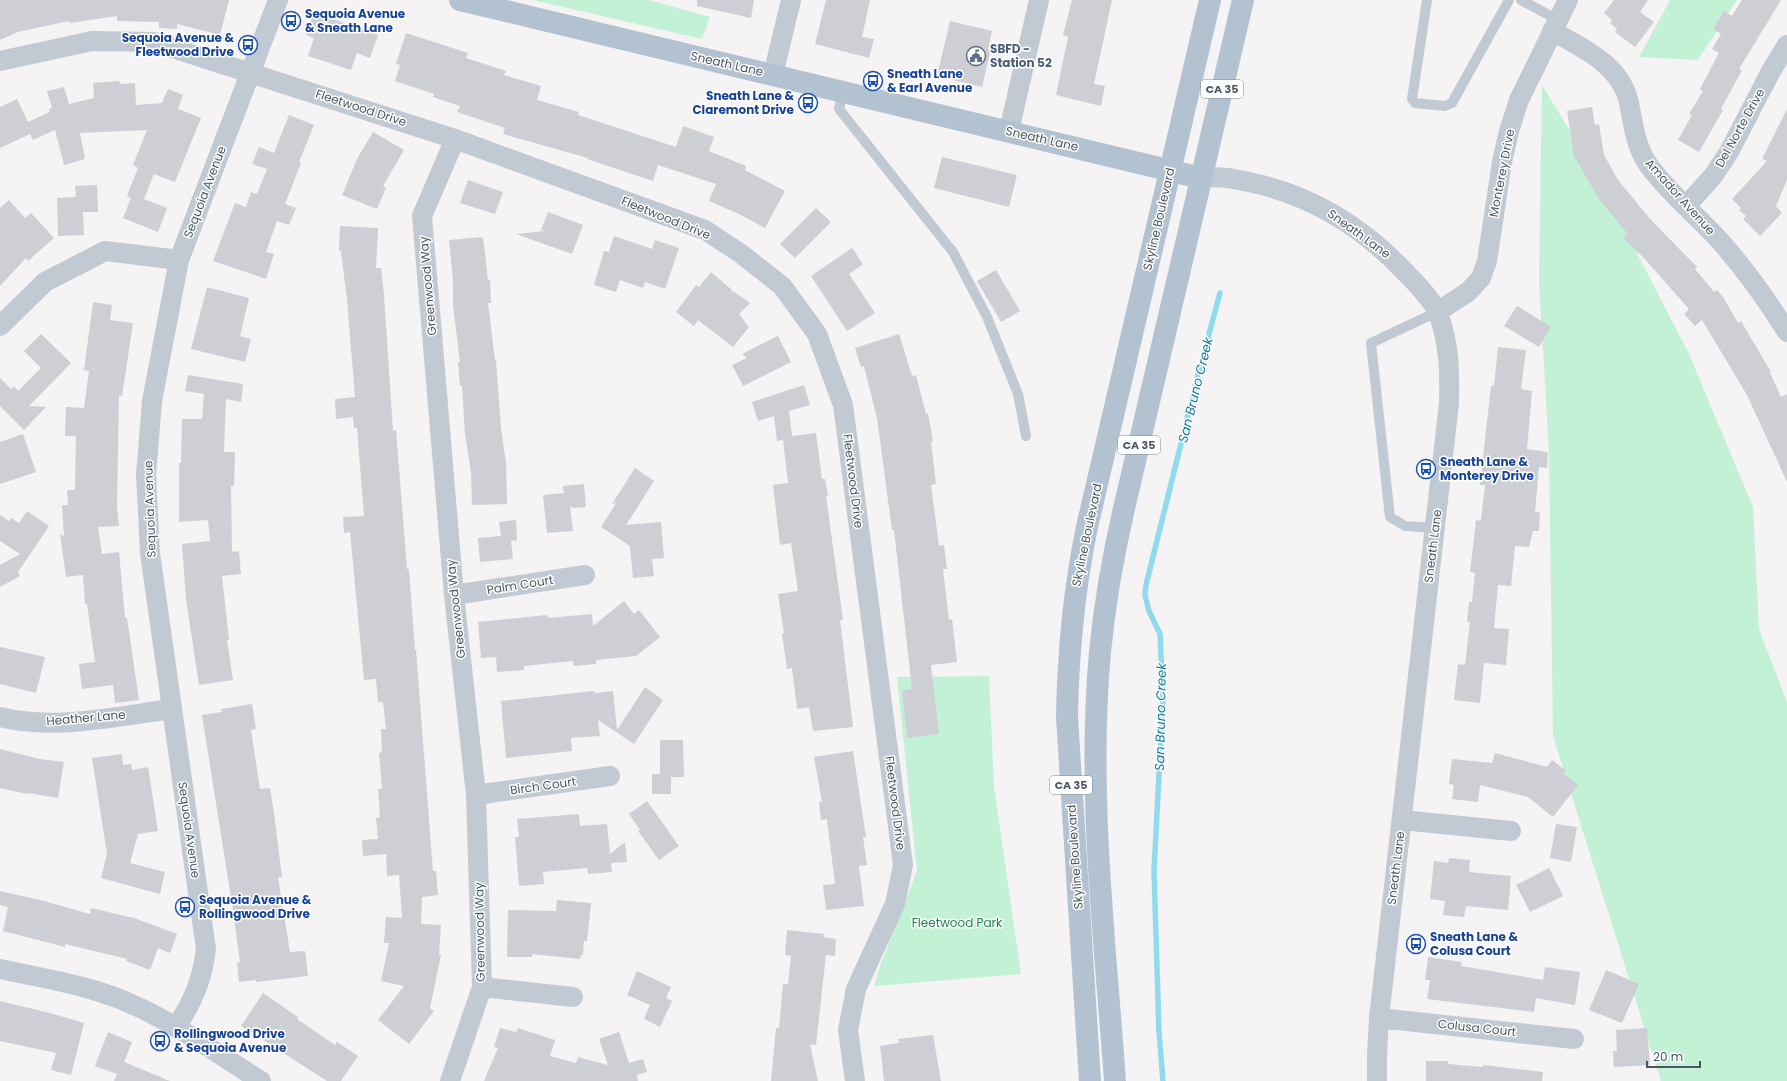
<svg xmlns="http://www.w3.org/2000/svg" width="1787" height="1081" viewBox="0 0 1787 1081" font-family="Poppins,sans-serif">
<rect width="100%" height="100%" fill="#f5f3f3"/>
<path fill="#c3f1d5" d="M533 0H649L710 17 702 39Z
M1670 0H1737L1698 60 1639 57Z
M1542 85 1595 172 1689 354 1753 507 1759 629 1787 702V1081H1661L1553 736 1549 452 1539 282Z
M989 676 994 787 1021 974 874 986 880 966 917 871 897 677Z"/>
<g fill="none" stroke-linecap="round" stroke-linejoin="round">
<path stroke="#90daee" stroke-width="5.5" d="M1163 1081 1159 1032 1154 871 1163 698 1160 634 1149 611 1145 595 1146 585 1199 371 1220 293"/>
</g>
<path fill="#cdcfd5" d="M0 0H229L220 35 177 24V29L159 28V22L117 21V16L70 23 69 21 18 32 0 40Z
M697 0H754L751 18 697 6Z
M826 0H870L862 37 874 39 869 58 815 44Z
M1072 0H1112L1094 84 1105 86 1101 106 1056 95 1068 37 1063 35Z
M1614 0H1648L1640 12 1654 22 1635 47 1615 32 1617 29 1610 23 1612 20 1604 13Z
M1742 0H1781L1739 69 1742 70 1721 109 1723 110 1699 152 1678 140 1692 115 1689 114 1703 91 1700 89 1719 53 1712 49 1721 34 1713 29 1724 11 1732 16Z
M314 12 378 35 370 58 357 53 351 70 308 56 314 38 306 35Z
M950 21 992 31 988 49H991L982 87 937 76Z
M406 33 468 53 466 58 506 71 504 75 541 86 537 100 579 112 578 115 676 147 683 126 714 137 709 151 746 166 745 170 785 191 765 228 739 214 709 201 716 184 658 165 653 181 587 159 588 158 503 134 505 128 457 112 460 106 433 97 434 94 395 81 400 65 396 64Z
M119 81 120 84 135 83 136 105 162 103 168 89 183 95 178 109 201 118 175 182 154 174 144 199 167 208 158 232 123 218 131 198 127 196 138 168 133 165 147 130 80 133 85 159 64 165 55 130 33 140 30 134 0 148V107L17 99 28 122 50 112 49 109 52 108 47 91 64 87 69 104 94 98 93 83Z
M1592 107 1595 125 1599 124 1604 155 1618 180 1652 221 1697 267 1695 269 1714 292 1717 290 1723 297 1738 323 1741 321 1771 372 1770 373 1781 397 1787 394V482L1747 395 1702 320 1695 326 1684 314 1689 309 1642 256 1623 238 1627 233 1599 199 1574 156 1567 111Z
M1787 109V180L1776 206 1782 213 1760 236 1743 219 1746 216 1739 210 1741 208 1732 199 1767 161 1762 159Z
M289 115 314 125 299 162 301 163 285 204 296 208 289 225 277 221 266 252 274 254 266 279 213 261 235 203 246 207 251 192 257 194 267 169 252 164 259 147 274 153Z
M373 132 404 150 383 186 386 188 377 209 342 195 357 159Z
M942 157 1017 175 1009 207 934 188Z
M468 180 503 192 495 214 460 203Z
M97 185 98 212H83L84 235 58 236 57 198 76 197 75 186Z
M9 200 25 218 31 213 54 238 28 261 26 258 0 286V208Z
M816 208 831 222 795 258 780 244Z
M548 212 583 225 572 254 516 234 545 231 541 230Z
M340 226 378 228 376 268H381L384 295 393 431 396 430 407 569H409L415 650H416L433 871H436L438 895 422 897 421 924 441 925 439 955H441L430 1008 434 1011 409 1044 378 1020 404 986 381 981 389 943H384L386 917 402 918 399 875 387 876 386 854 363 856 362 840 378 839 376 818 380 817 378 789H382L379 753 382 752 381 729H386L383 702H378L376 679 364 680 350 532 344 533 343 517 364 516 357 428H354L353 417 336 419 335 399 355 397 347 300 341 251H339Z
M614 236 652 249 655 240 679 248 665 289 645 282 643 288 620 280 616 292 594 285 604 251 609 252Z
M483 237 488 280H490L491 303H488L495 360H496L501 428 506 463 507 504 472 505 471 472 465 434 462 386H460L458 362H460L453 305V281L449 240Z
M852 248 863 264 849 274 875 313 847 331 811 276Z
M996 270 1020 311 1001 322 977 281Z
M711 272 732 290 731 293 733 291 750 303 739 314 749 327 733 347 698 320 694 326 676 312 696 285 699 287Z
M207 287 249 298 240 336 251 339 245 362 191 349Z
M93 302 112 305 110 320 133 323 122 396 119 395 117 506 119 526 98 527 102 554 119 552 125 618H127L139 700 115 703 113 685 82 689 79 664 95 662 87 604H85L83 575 66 577 60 534 64 536 62 505H68L67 490H75L76 436H65L66 407 84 408 89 371 84 370Z
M1517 306 1551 327 1539 347 1504 326Z
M41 334 71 363 29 406 46 407 24 430 0 406V378L11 389 14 386 18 391 41 368 24 351Z
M899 334 912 376 916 375 926 414 928 413 933 441 931 442 936 484 931 485 939 546 944 545 947 569H943L949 620 952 619 957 662 931 665 939 734 907 738 902 691 912 689 894 530H892L877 418 864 366 861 367 855 348Z
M778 336 791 362 743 386 732 365 747 358 742 354Z
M1498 347 1526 350 1521 389 1532 391 1527 449 1548 452 1547 468 1539 467 1535 512H1540L1539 531H1533L1529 547 1515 546 1511 586 1498 585 1494 628 1509 629 1506 665 1484 663 1480 703 1454 700 1458 664 1465 665 1470 622H1467L1469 602H1472L1475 573 1470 572 1476 520 1481 521 1485 485H1480L1491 386H1494Z
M188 375 243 384 241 402 226 399 224 452H235L234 486H231L232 552 239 551 241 574 222 576 229 640H227L233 680 199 685 186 599 182 544 210 541 208 520 179 522V463H181L182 419H202L204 394 185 391Z
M804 385 810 405 789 411 792 436 816 433 822 479H825L828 496H826L843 620H840L853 727 813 731 809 707 797 709 792 668 787 669 782 634 784 633 778 594 798 591 791 543 780 545 773 485 788 483 783 440 777 441 774 416 758 421 752 402Z
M23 434 36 472 0 484V442Z
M635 468 654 481 626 525 661 522 664 558 652 559 654 576 633 578 630 546 601 527 616 503 612 504Z
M584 484 586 507 573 508 570 506 573 531 547 533 543 495 564 493 563 486Z
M27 511 49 526 18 572 20 576 0 587V565L20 554 0 541V515L9 521 11 518 19 523Z
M516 520 517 540 511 541 513 559 480 562 478 538 501 536 499 522Z
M624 601 634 614 639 610 660 637 636 656 596 660V664L574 666 573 661 524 666V670L497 672 496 657 481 658 478 622 547 615 548 618 592 614 593 626Z
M0 647 45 657 36 693 0 684Z
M645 687 663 700 634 744 598 720 600 736 571 738 572 751 506 758 501 701 594 691 595 693 613 691 617 730Z
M252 704 256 729 251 730 260 789 270 788 274 813 282 877H278L290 952 305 951 308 976 256 982V980L239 982 237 963 240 962 232 904 202 715 222 712 221 709Z
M660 740H683L684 777H671V794H652V774H660Z
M0 749 39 759 64 762 58 798 28 793 27 794 0 788Z
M853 751 866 837H863L867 865 859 866 864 906 826 910 823 885 835 884 827 819 821 820 819 802H822L814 757Z
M1495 753 1547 767 1552 760 1566 771 1564 774 1578 785 1553 817 1528 797 1480 785 1478 802 1452 799 1454 785 1449 784 1452 759 1492 763Z
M122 754 123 765 131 764 132 770 148 767 158 831 138 834 130 863 165 872 160 894 101 878 107 854 92 758Z
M647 801 679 846 659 860 638 831 640 830 629 814Z
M579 814 580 826 607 824 610 854 625 842 627 862 611 863 612 872 588 874 587 868 543 872 544 884 519 886 515 837H519L517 819Z
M1556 824 1577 827 1571 862 1550 858Z
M1449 858 1470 860 1469 872 1511 876 1508 910 1466 906 1464 917 1443 915 1445 901 1430 899 1434 861 1448 863Z
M1549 868 1563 896 1530 912 1516 885Z
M0 891 44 901 90 914 91 908 134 918 177 934 170 953 158 948 150 970 126 961 127 959 65 944V947L3 931 8 907 0 905Z
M557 900 591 903 587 941H584L583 955H581L580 959 532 954V957H507L508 910 556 911Z
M787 930 824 934 823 937 836 939 835 956 826 955 816 1045 810 1044 818 1081H771L776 1028H779L783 984H788L791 956 785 955Z
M1428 957 1462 962 1461 966 1543 980 1545 967 1580 972 1575 1005 1536 998 1534 1012 1427 999 1430 980H1425Z
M1606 970 1639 984 1622 1023 1589 1010Z
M637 971 671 987 666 998 672 1001 660 1027 644 1019 650 1005 627 995Z
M263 993 298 1017 297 1019 335 1045 337 1042 358 1056 341 1081H327L241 1026Z
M0 1001 50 1013 84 1023 71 1075 51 1070 56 1053 0 1041Z
M500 1028 516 1032 518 1028 555 1040 550 1056 576 1063 578 1057 608 1065 599 1039 619 1032 629 1063 643 1059 647 1072 637 1075 638 1081H484L498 1048 494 1047Z
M1647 1028 1650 1065 1614 1067 1613 1051H1617L1616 1030Z
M108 1032 132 1042 124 1062 170 1081H114L117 1074 95 1066Z
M933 1035 941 1081H884L880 1046 899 1043 898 1039Z
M1426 1061H1448V1064L1483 1067V1065L1543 1072 1542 1081H1426Z"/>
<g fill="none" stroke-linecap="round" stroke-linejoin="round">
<path stroke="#c1cad2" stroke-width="10" d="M1427 0 1412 99 1415 103 1445 106 1452 103 1509 0
M1521 0 1558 20
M843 91 839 109 953 252 987 317 1018 394 1026 436
M1435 528 1405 526 1390 517 1371 343 1437 312"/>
<path stroke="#c1cad2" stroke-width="20" d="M1552 31C1583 48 1621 65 1629 103 1634 128 1636 151 1653 171 1673 196 1698 217 1720 241 1745 269 1767 300 1787 332
M0 61 92 41 154 42 455 139 705 230 740 253 782 286 817 334 843 405 903 865 895 904 856 989 848 1030 855 1081
M773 75 791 0
M1009 131 1039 0
M1201 178C1221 176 1230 178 1249 182 1311 195 1363 227 1406 273 1416 283 1432 300 1438 313 1449 342 1450 372 1449 403L1379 1018 1377 1056V1081
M1686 206 1713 176 1729 152 1771 71 1787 45
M1437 312 1468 292 1481 278 1487 261 1502 162 1509 131 1519 100 1568 0
M0 326 45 282 105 251 179 260
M454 595 585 575
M0 717C53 731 118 716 172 709
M476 795 610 776
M1402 820 1511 831
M0 969C46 979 95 986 138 1007 181 1027 221 1056 261 1081
M482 987 573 997
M1379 1018 1574 1039
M176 1028C193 1000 202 982 206 949L150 553 146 475 152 401 179 260 278 0
M450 1081 482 987 476 795 454 595 422 216 455 139"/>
<path stroke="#b3c2d1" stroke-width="22" d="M460 0 1201 178
M1090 1081 1067 717C1068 653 1074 590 1087 527L1210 0
M1115 1081C1105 940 1087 793 1100 652 1105 601 1114 550 1126 500L1243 0"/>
</g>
<defs>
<symbol id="bus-ring" viewBox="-11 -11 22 22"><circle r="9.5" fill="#fff" stroke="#1a4fb4" stroke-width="1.5"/><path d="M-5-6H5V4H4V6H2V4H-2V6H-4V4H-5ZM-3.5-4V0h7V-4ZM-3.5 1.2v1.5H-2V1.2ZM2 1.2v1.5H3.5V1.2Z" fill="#1a4fb4"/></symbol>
<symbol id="civic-ring" viewBox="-11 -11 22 22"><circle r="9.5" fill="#fff" stroke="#5c6f8a" stroke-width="1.5"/><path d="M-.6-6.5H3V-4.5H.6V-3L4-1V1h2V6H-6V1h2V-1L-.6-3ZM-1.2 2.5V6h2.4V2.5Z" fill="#5c6f8a"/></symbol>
</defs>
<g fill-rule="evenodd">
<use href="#bus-ring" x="280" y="10" width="22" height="22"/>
<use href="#bus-ring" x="237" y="34" width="22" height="22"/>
<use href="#civic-ring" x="965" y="45" width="22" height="22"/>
<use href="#bus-ring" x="862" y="70" width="22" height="22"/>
<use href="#bus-ring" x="797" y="92" width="22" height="22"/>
<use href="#bus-ring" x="1415" y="458" width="22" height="22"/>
<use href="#bus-ring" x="174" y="896" width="22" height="22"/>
<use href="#bus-ring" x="1405" y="933" width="22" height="22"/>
<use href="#bus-ring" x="149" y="1030" width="22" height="22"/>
</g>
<g text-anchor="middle" stroke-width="3" stroke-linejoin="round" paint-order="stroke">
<g fill="#fff" stroke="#808990" stroke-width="1">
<rect x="1201" y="80" width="42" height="18" rx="3"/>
<rect x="1118" y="436" width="42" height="18" rx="3"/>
<rect x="1050" y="776" width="42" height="18" rx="3"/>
</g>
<g font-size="11" font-weight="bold" fill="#4a5661">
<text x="1222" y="93">CA 35</text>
<text x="1139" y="449">CA 35</text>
<text x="1071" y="789">CA 35</text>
</g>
<g font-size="12" font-weight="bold" fill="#164399" stroke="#fff" text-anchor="start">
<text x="305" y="18">Sequoia Avenue<tspan x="305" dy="14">&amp; Sneath Lane</tspan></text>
<text x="234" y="42" text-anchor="end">Sequoia Avenue &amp;<tspan x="234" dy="14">Fleetwood Drive</tspan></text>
<text x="887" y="78">Sneath Lane<tspan x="887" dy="14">&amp; Earl Avenue</tspan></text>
<text x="794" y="100" text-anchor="end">Sneath Lane &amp;<tspan x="794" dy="14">Claremont Drive</tspan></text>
<text x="1440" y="466">Sneath Lane &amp;<tspan x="1440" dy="14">Monterey Drive</tspan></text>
<text x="199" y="904">Sequoia Avenue &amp;<tspan x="199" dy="14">Rollingwood Drive</tspan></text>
<text x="1430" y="941">Sneath Lane &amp;<tspan x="1430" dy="14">Colusa Court</tspan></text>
<text x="174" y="1038">Rollingwood Drive<tspan x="174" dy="14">&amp; Sequoia Avenue</tspan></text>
</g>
<g font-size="12" font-weight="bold" fill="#4e5e75" stroke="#fff" text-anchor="start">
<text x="990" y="53">SBFD -<tspan x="990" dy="14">Station 52</tspan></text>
</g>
<g font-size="12" fill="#4a5661" stroke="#fff">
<text transform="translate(727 64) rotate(13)" y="4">Sneath Lane</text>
<text transform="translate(361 108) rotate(18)" y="4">Fleetwood Drive</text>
<text transform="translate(1740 128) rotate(-61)" y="4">Del Norte Drive</text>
<text transform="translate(1042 139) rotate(13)" y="4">Sneath Lane</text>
<text transform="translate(1502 173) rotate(-79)" y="4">Monterey Drive</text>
<text transform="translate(205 192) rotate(-69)" y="4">Sequoia Avenue</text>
<text transform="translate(1680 197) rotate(48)" y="4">Amador Avenue</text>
<text transform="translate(666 218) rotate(22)" y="4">Fleetwood Drive</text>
<text transform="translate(1159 219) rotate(-77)" y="4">Skyline Boulevard</text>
<text transform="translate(1359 234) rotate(36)" y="4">Sneath Lane</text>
<text transform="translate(428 286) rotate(-95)" y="4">Greenwood Way</text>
<text transform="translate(853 481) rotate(83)" y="4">Fleetwood Drive</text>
<text transform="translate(150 509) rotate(-92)" y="4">Sequoia Avenue</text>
<text transform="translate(1087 535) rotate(-78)" y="4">Skyline Boulevard</text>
<text transform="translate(1433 546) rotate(-83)" y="4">Sneath Lane</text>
<text transform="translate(520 585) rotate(-9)" y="4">Palm Court</text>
<text transform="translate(456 609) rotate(-96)" y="4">Greenwood Way</text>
<text transform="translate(86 718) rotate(-5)" y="4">Heather Lane</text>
<text transform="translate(543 786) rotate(-8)" y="4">Birch Court</text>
<text transform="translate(895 803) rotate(83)" y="4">Fleetwood Drive</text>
<text transform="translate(189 830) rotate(82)" y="4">Sequoia Avenue</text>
<text transform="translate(1075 857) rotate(-94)" y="4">Skyline Boulevard</text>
<text transform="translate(1396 868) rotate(-83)" y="4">Sneath Lane</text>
<text transform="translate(480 932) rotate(-91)" y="4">Greenwood Way</text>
<text transform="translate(1477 1028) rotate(6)" y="4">Colusa Court</text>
</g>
<g font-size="12" fill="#17864f" stroke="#fff">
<text x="957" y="927">Fleetwood Park</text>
</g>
<g font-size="13" font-style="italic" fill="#0c7c9b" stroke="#fff">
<text transform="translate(1195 390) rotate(-76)" y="5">San Bruno Creek</text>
<text transform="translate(1160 717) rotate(-89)" y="5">San Bruno Creek</text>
</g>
</g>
<path d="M1647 1061v6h53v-6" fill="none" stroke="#4a5661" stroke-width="2"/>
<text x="1653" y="1061" font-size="12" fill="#4a5661" stroke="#ffffff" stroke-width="3" paint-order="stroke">20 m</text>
</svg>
